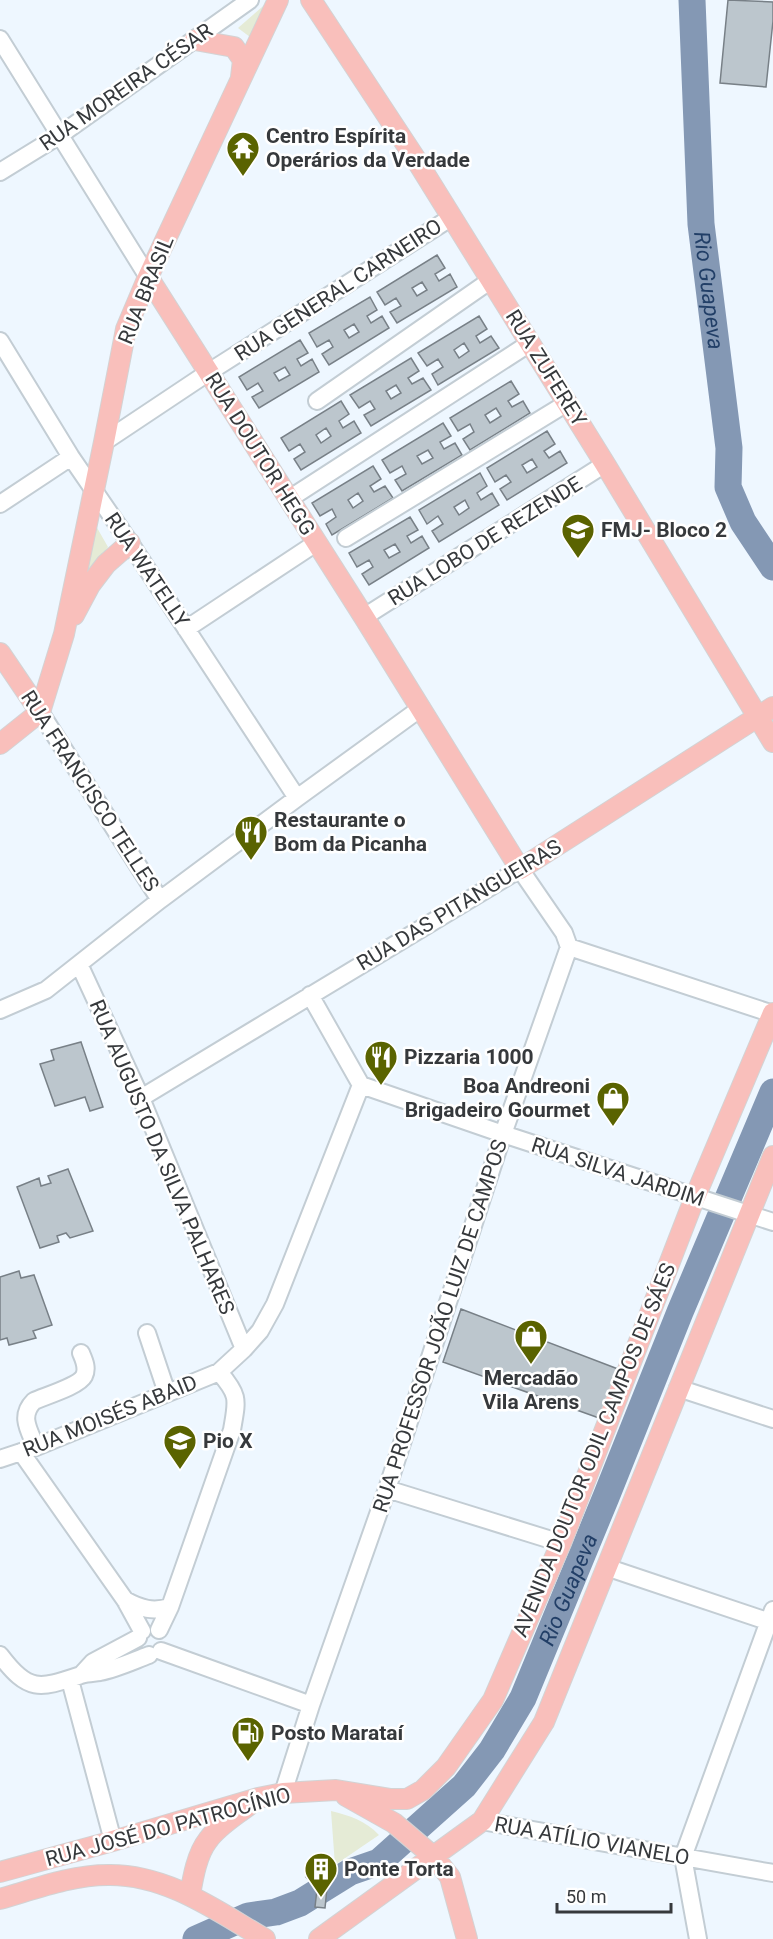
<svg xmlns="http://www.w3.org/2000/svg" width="773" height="1939" viewBox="0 0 773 1939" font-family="Roboto,sans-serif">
<rect width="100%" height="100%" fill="#eef7ff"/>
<path fill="#e5ebd6" d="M269 1 250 37 238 28Z
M92 519 108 547 79 589Z
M331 1811C350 1816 365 1820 379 1835L335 1865Z"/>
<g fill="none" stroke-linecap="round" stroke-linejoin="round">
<g stroke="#8498b4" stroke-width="27">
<path id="s1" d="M692 0 701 224 729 448 728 487 743 522 773 567"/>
<path id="s2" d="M196 1939 248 1916 276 1912 300 1903 350 1872 379 1862 464 1786 492 1750 523 1698 606 1497 680 1312 773 1092"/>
</g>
</g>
<path fill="#bcc6cd" stroke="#788087" stroke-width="1.5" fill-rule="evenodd" d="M728 0 773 2V21L766 87 720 83Z
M437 255 445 268 435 274 439 281 450 274 457 287 397 323 390 312 401 306 396 298 385 305 377 292ZM422 282 427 290 417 296 412 288Z
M370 297 377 310 367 316 371 323 382 316 389 328 329 365 322 354 333 347 329 340 317 347 309 333ZM354 324 359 332 349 338 344 330Z
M479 316 487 329 476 336 480 343 491 336 499 348 438 385 432 374 443 367 438 359 427 366 418 353ZM464 343 469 351 459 358 454 350Z
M300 340 308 353 297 359 301 366 312 359 319 372 259 408 252 397 263 391 258 383 247 390 239 377ZM285 367 290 375 279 381 274 373Z
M411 358 419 371 408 378 412 384 423 378 431 390 371 426 364 415 375 409 370 401 359 408 350 395ZM396 385 401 393 391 399 386 391Z
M511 381 519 394 508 401 512 407 523 401 530 413 470 450 463 439 474 432 470 424 458 431 450 418ZM496 408 501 416 490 423 485 415Z
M341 401 349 414 339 421 343 428 354 421 361 433 301 470 294 459 305 452 300 444 289 451 281 438ZM326 428 331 436 321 443 316 435Z
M443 423 451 436 440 442 444 449 455 443 462 455 402 491 395 480 406 474 402 466 390 473 382 460ZM428 450 433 458 422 464 417 456Z
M547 431 555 444 544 451 549 458 560 451 567 463 507 500 500 489 511 482 506 475 495 482 487 468ZM532 459 537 467 527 473 522 465Z
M373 466 381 479 370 486 374 492 385 486 393 498 332 535 326 524 336 517 332 509 320 516 312 503ZM358 493 363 501 353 508 348 500Z
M480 473 487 486 477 493 481 500 492 493 499 505 439 542 432 531 443 524 438 516 427 524 419 510ZM465 500 469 508 459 515 454 507Z
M410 517 418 530 407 536 411 543 422 536 429 548 369 585 362 574 373 567 369 560 357 567 349 553ZM395 544 400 552 389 558 384 550Z
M81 1042 103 1107 90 1111 85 1097 55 1106 40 1064 54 1060 51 1050Z
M68 1169 93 1231 70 1238 66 1233 57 1236 59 1242 40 1248 17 1187 39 1178 41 1186 51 1183 48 1176Z
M19 1271 21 1278 34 1275 52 1325 33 1331 36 1338 9 1345 7 1338 0 1340V1277Z
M461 1309 618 1369 599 1418 443 1362Z
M314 1873 327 1888 325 1908 315 1907 317 1889 306 1877Z"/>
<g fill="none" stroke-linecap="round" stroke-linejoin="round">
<defs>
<path id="minor" d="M0 39 148 277
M0 172 60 135 250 0
M0 341 71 457 130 543 297 798
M317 401 491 280
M104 442 209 372 452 217
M289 499 530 343
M0 504 71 457
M346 538 567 403
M364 617 605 464
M186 629 316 543
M40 712 160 900
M569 947 773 1014
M79 964 141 1098 244 1349
M310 995 361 1085
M0 1010 46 990 160 900 297 798 421 708
M361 1085 503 1134 773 1222
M141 1098 520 869 564 933 569 947 503 1134 387 1489 311 1705 283 1793
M147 1333 167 1393
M678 1388 773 1419
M36 1447C29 1430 19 1416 34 1401 45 1396 79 1386 84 1376 88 1368 84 1360 81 1353
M21 1452 125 1600 142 1631
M0 1459 36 1447 219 1372 244 1349 260 1331 275 1304 361 1085
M387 1489 561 1543
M606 1567 773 1623
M125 1600C141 1609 153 1612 170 1607
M159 1630 170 1607 232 1430C237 1400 240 1396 219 1372
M161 1651 311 1705
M0 1655C29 1693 39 1689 81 1675 87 1673 93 1673 100 1672 116 1669 133 1661 149 1655
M82 1674 93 1662 138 1638
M70 1680 113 1841
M482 1821 773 1873
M698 1939 683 1857 773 1610"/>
<path id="major" d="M311 0 415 158 605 464 773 742
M195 40 234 47 243 60 241 77
M148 277 364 617 520 869 773 707
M74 615 90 585 106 564 130 543
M0 653 40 712
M0 744 40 712 64 634 104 442 126 329 148 277 278 0
M346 1796 394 1823 434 1857 450 1877 467 1939
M0 1872 113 1841 258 1798 283 1793 336 1790 391 1799H407L423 1790 446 1767 493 1700 561 1543 695 1197 773 1013
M190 1895C193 1877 197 1854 208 1840 218 1826 235 1816 249 1805
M0 1899C35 1889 72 1875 108 1875 167 1874 217 1911 265 1939
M319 1939 482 1821 544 1722 773 1156"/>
</defs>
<use href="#minor" stroke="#c3cdd4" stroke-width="20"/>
<use href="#major" stroke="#d3d3d4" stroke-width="22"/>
<use href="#minor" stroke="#fff" stroke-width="16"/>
<use href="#major" stroke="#f9bfbb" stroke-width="20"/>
</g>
<defs>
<symbol id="temple-pin" viewBox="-11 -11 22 30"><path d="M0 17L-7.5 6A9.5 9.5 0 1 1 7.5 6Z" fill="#5a6300" stroke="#fff"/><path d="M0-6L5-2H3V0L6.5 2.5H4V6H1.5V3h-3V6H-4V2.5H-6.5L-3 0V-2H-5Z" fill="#fff"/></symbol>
<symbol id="university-pin" viewBox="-11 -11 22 30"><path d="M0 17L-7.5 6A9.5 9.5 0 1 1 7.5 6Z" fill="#5a6300" stroke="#fff"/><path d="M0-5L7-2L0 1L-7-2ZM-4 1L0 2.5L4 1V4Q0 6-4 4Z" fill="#fff"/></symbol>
<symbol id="restaurant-pin" viewBox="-11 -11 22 30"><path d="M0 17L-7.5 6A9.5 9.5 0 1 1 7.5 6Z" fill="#5a6300" stroke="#fff"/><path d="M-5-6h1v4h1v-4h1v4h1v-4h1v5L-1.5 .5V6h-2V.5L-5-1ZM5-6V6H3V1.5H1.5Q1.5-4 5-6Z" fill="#fff"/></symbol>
<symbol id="shop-pin" viewBox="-11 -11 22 30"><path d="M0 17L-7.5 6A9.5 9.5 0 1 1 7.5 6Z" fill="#5a6300" stroke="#fff"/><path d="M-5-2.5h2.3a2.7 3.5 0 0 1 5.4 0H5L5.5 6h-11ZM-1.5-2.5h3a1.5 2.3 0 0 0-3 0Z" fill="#fff"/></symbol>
<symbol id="school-pin" viewBox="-11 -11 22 30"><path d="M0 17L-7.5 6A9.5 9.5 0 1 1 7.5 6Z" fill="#5a6300" stroke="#fff"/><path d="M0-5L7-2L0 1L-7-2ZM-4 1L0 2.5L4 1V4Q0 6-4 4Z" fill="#fff"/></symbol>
<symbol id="fuel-pin" viewBox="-11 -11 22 30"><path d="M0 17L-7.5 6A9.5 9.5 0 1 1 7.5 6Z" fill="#5a6300" stroke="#fff"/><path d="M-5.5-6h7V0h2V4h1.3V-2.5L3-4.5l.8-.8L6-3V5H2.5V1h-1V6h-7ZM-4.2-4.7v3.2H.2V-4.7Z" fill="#fff"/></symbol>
<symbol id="building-pin" viewBox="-11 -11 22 30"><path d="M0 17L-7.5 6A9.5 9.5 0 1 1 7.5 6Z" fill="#5a6300" stroke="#fff"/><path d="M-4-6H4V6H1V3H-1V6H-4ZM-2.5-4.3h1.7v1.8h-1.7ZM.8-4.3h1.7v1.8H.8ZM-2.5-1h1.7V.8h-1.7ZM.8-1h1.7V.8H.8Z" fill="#fff"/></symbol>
</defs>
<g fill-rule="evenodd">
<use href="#temple-pin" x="224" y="129" width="38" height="52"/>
<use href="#university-pin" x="559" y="511" width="38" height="52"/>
<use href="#restaurant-pin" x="232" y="813" width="38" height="52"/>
<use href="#restaurant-pin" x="362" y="1038" width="38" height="52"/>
<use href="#shop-pin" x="594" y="1079" width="38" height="52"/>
<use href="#shop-pin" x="512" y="1317" width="38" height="52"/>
<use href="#school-pin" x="161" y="1422" width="38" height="52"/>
<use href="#fuel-pin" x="229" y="1714" width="38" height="52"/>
<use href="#building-pin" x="302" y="1850" width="38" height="52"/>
</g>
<g text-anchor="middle" stroke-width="5" stroke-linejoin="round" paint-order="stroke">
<g font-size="21" fill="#36393c" stroke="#fff">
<text transform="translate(126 87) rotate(-35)" y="7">RUA MOREIRA CÉSAR</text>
<text transform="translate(146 290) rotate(-68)" y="7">RUA BRASIL</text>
<text transform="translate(338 290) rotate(-33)" y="7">RUA GENERAL CARNEIRO</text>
<text transform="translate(546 368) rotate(58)" y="7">RUA ZUFEREY</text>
<text transform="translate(260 454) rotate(58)" y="7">RUA DOUTOR HEGG</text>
<text transform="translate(485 541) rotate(-32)" y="7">RUA LOBO DE REZENDE</text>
<text transform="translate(147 570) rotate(56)" y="7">RUA WATELLY</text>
<text transform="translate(90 791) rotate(57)" y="7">RUA FRANCISCO TELLES</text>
<text transform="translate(459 905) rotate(-31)" y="7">RUA DAS PITANGUEIRAS</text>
<text transform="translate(162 1157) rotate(67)" y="7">RUA AUGUSTO DA SILVA PALHARES</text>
<text transform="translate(618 1172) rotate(18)" y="7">RUA SILVA JARDIM</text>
<text transform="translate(440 1326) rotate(-72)" y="7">RUA PROFESSOR JOÃO LUIZ DE CAMPOS</text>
<text transform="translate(110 1416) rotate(-22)" y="7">RUA MOISÉS ABAID</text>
<text transform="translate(594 1450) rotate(-68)" y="7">AVENIDA DOUTOR ODIL CAMPOS DE SÁES</text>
<text transform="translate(168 1827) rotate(-15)" y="7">RUA JOSÉ DO PATROCÍNIO</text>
<text transform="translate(592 1841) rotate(10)" y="7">RUA ATÍLIO VIANELO</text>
</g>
<g font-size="21" font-weight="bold" fill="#36393c" stroke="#fff" text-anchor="start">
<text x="266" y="143">Centro Espírita<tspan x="266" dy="24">Operários da Verdade</tspan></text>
<text x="601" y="537">FMJ- Bloco 2</text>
<text x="274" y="827">Restaurante o<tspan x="274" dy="24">Bom da Picanha</tspan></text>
<text x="404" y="1064">Pizzaria 1000</text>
<text x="590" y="1093" text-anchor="end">Boa Andreoni<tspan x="590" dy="24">Brigadeiro Gourmet</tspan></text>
<text x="531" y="1385" text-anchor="middle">Mercadão<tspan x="531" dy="24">Vila Arens</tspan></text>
<text x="203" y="1448">Pio X</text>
<text x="271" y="1740">Posto Marataí</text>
<text x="344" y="1876">Ponte Torta</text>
</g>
<g font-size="22" font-style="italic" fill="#223f67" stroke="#fff">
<text dy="8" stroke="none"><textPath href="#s1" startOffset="291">Rio Guapeva</textPath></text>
<text dy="8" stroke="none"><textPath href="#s2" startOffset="538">Rio Guapeva</textPath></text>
</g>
</g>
<path d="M557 1903v9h114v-9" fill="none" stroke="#36393c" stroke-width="3"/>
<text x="566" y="1903" font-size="18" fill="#36393c" stroke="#ffffff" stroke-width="4.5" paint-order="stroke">50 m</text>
</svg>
